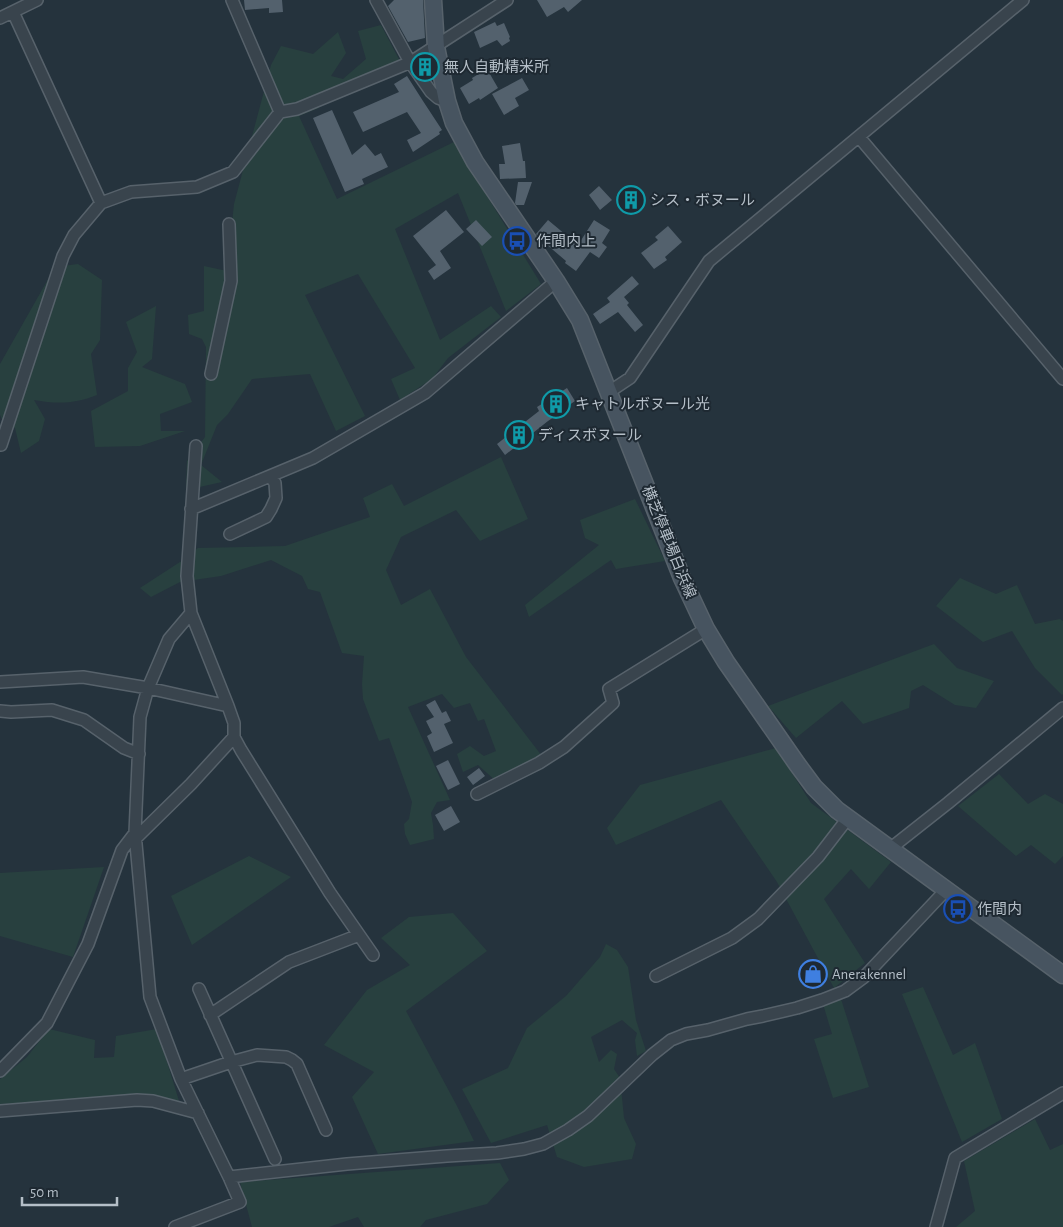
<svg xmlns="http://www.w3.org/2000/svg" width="1063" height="1227" viewBox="0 0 1063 1227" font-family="'Alegreya Sans','Noto Sans JP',sans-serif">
<rect width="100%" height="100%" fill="#25333d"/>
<path fill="#28403f" d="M381 25 401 63 316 97 319 108 299 116 337 199 454 142 541 284 506 311 458 193 395 229 440 340 491 306 501 317 448 358 432 379 400 400 391 379 415 368 358 274 305 295 365 416 336 431 310 374 252 379 228 414 217 425 201 465 222 482 186 490 187 461 205 437 206 347 202 339 189 334 188 315 204 311V266L227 271 234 204 271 65 281 46 313 54 338 32 346 53 331 76 343 79 366 59 358 31Z
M78 264 102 280 100 340 91 354 97 395C75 404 57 404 34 400L45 419 39 441 21 453 15 428 5 426 0 415V364L55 267Z
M156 306 152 359 142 367 185 384 192 402 160 414 161 431H185L140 446 95 447 91 411 128 391V368L137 352 126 322Z
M501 457 528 519 480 541 456 510 401 537 386 570 401 605 430 589 466 657 542 756 496 781 478 765 463 772 457 754 470 746 484 756 496 751 484 719 478 721 470 703 454 708 442 694 408 707 450 800 437 802 431 813 433 825 434 839 410 845 405 834 404 824 409 819 412 802 389 738 379 741 363 699 362 684 364 656 342 653 320 592 308 589 302 576 271 560 221 576 180 582 151 597 140 588 180 562 198 548 285 546 370 517 363 498 392 484 404 506Z
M635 499 665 561 616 569 611 560 529 617 525 605 599 545 585 538 580 520Z
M960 578 996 594 1017 585 1035 624 1060 619 1063 621V694L1062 695 1035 668 1012 631 983 642 936 606Z
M934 644 957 668 994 681 976 708 955 705 923 685 911 691 909 708 863 724 842 701 796 738 768 706Z
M776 748 811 803 891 862 869 889 851 869 824 899 865 963 834 988 777 882 721 800 616 845 607 828 640 785Z
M999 774 1028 804 1045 794 1063 804V856L1055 864 1031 845 1016 856 958 806Z
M249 856 291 877 192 945 171 896Z
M104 867 73 957 0 936V873Z
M453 913 487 951 406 1011 457 1106 474 1141 378 1154 352 1097 374 1072 324 1045 367 990 410 965 381 938 409 917Z
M606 944 617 950 628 967 636 1020 646 1051 637 1056 635 1040 637 1033 622 1020 591 1037 599 1062 611 1050 617 1054 614 1069 620 1078 624 1118 636 1144 632 1159 584 1167 557 1157 547 1125 491 1143 462 1089 508 1068 527 1028 566 996 600 957Z
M923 987 953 1055 975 1043 1002 1119 962 1142 902 994Z
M841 999 869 1087 833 1098 814 1039 832 1034 823 1004Z
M49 1029 95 1040 94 1058 114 1057 116 1036 157 1029 179 1101 129 1097 0 1104V1079L27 1057Z
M1035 1119 1050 1150 1063 1144V1227H956L975 1211 964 1161Z
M500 1163 509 1180 487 1204 426 1220 420 1227H364L358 1217 329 1227H252L240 1182Z"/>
<path fill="#53616d" d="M244 0H282L283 12 269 13V8L245 10Z
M394 0H423L425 38 408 42 388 6Z
M537 0H582L568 12 564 7 547 17Z
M495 22 497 26 504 23 510 37 509 38 510 41 502 46 497 40 480 48 474 32Z
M526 58 529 68 519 72 515 62Z
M487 69 498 88 480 100 479 98 469 104 460 88 473 80 472 78Z
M407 76 423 101 442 130 439 132 440 134 413 152 407 140 421 133 407 112 363 132 353 112 399 92 394 84Z
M522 78 529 90 515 98 519 106 504 115 492 94Z
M332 110 352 155 365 144 375 156 381 153 388 167 362 179 364 184 345 192 313 118Z
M520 143 523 161H525L526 178 500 179 499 164H505L502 146Z
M518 182H532L524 205H516L515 203Z
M599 186 612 200 600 210 589 195Z
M633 186 646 201 630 214 617 199Z
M446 210 464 232 440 251 451 268 434 280 428 271 436 265 413 236Z
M476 220 492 237 482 246 466 229Z
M548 220 578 245 594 220 610 230 602 243 607 247 599 258 590 252 576 271 565 263 566 261 539 238 536 234Z
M668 226 682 242 665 257 667 260 654 269 641 253 658 240 655 237Z
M632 276 639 284 624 297 629 303 627 305 643 325 635 332 618 312 600 324 593 314 610 302 607 298Z
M567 388 575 401 565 408 566 409 548 421 505 455 497 444 539 411 537 407Z
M435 700 442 713 446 711 451 721 444 724 453 743 434 752 427 736 432 733 426 721 434 717 426 705Z
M448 760 460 784 448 790 436 766Z
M479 768 485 776 473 785 467 777Z
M451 806 460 822 444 831 435 815Z"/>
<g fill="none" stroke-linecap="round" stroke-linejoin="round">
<defs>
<path id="street" d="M376 0 410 62 431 92 438 98 447 101
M13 12 101 203
M0 18 37 0
M280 112 297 109 411 62 507 0
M859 137 1063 379
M211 374 231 281 229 224
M609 392 630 378 709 261 1023 0
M1 445 63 256 74 235 101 203 131 192 197 187 233 172 280 112 232 0
M196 446 187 576 191 613 228 706 234 723V737L241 750 330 893 373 955
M191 509 313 458 425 393 556 281
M230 534 266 517 271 509 276 498 275 483 270 476
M0 682 83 677 148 688 228 706
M0 711 11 712 52 710 84 720 124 748 139 754
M477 794 539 763 564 747 613 703 609 689 706 629
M135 839 191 784 234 737
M891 848 948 803 1063 708
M656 976 732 938 758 919 818 857 848 818
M199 989 275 1159
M210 1015 289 962 359 935
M0 1071 47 1023 88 944 122 850 135 833
M181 1079 231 1062 257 1055 286 1057 292 1060 297 1064 326 1130
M0 1111 137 1100 153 1101 198 1113
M229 1177 347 1164 447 1156 497 1153 524 1149 543 1144 568 1130 588 1116 652 1055 671 1040 686 1034 708 1030 747 1019 763 1016 797 1008 822 1000 845 991 864 977 946 890
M175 1227 240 1202 229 1177 181 1079 150 997 135 833 140 717 148 688 169 639 191 613
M936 1227 955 1158 1063 1093"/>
<path id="secondary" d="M433 0 436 47 447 101 454 123 475 162 556 281 580 320 682 578 706 629 726 662 797 764 814 787 837 810 1063 975"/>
</defs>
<use href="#street" stroke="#57626b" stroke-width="14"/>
<use href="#secondary" stroke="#57626b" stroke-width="19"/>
<use href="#street" stroke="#39444d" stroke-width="11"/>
<use href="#secondary" stroke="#475460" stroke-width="16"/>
</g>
<defs>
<symbol id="building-ring" viewBox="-11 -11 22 22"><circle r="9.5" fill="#1e2932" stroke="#0f9aa8" stroke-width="1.5"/><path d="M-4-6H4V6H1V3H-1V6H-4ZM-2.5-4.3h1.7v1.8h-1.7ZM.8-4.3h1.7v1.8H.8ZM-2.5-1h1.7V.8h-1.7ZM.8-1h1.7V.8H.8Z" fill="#0f9aa8"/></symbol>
<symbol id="bus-ring" viewBox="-11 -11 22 22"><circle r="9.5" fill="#1e2932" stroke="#1a4fb4" stroke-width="1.5"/><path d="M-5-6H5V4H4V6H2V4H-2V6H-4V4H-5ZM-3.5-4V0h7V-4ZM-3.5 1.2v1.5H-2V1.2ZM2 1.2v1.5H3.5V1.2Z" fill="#1a4fb4"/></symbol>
<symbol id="shop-ring" viewBox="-11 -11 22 22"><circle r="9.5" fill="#1e2932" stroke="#3f7fe0" stroke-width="1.5"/><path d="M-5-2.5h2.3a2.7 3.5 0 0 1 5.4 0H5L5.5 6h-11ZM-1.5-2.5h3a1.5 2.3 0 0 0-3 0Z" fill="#3f7fe0"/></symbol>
</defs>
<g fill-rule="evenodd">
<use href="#building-ring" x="409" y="51" width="32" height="32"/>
<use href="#building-ring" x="615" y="184" width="32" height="32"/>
<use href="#bus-ring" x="501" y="225" width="32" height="32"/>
<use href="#building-ring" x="540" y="388" width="32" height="32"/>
<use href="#building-ring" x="503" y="419" width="32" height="32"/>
<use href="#bus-ring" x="942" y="893" width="32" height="32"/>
<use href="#shop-ring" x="797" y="958" width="32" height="32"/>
</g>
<g text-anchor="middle" stroke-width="4" stroke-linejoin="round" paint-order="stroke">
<g font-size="15" fill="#b5bfc8" stroke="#1e2932" text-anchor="start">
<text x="444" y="72">無人自動精米所</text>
<text x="650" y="205">シス・ボヌール</text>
<text x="536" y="246">作間内上</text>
<text x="575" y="409">キャトルボヌール光</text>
<text x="538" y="440">ディスボヌール</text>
<text x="977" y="914">作間内</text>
<text x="832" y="979">Anerakennel</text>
</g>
<g font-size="15" fill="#b5bfc8" stroke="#1e2932">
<text transform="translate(669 542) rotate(68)" y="5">横芝停車場白浜線</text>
</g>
</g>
<path d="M22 1197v8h95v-8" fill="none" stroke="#b5bfc8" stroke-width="2.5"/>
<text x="30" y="1197" font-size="15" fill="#b5bfc8" stroke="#1e2932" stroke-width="4" paint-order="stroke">50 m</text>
</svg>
